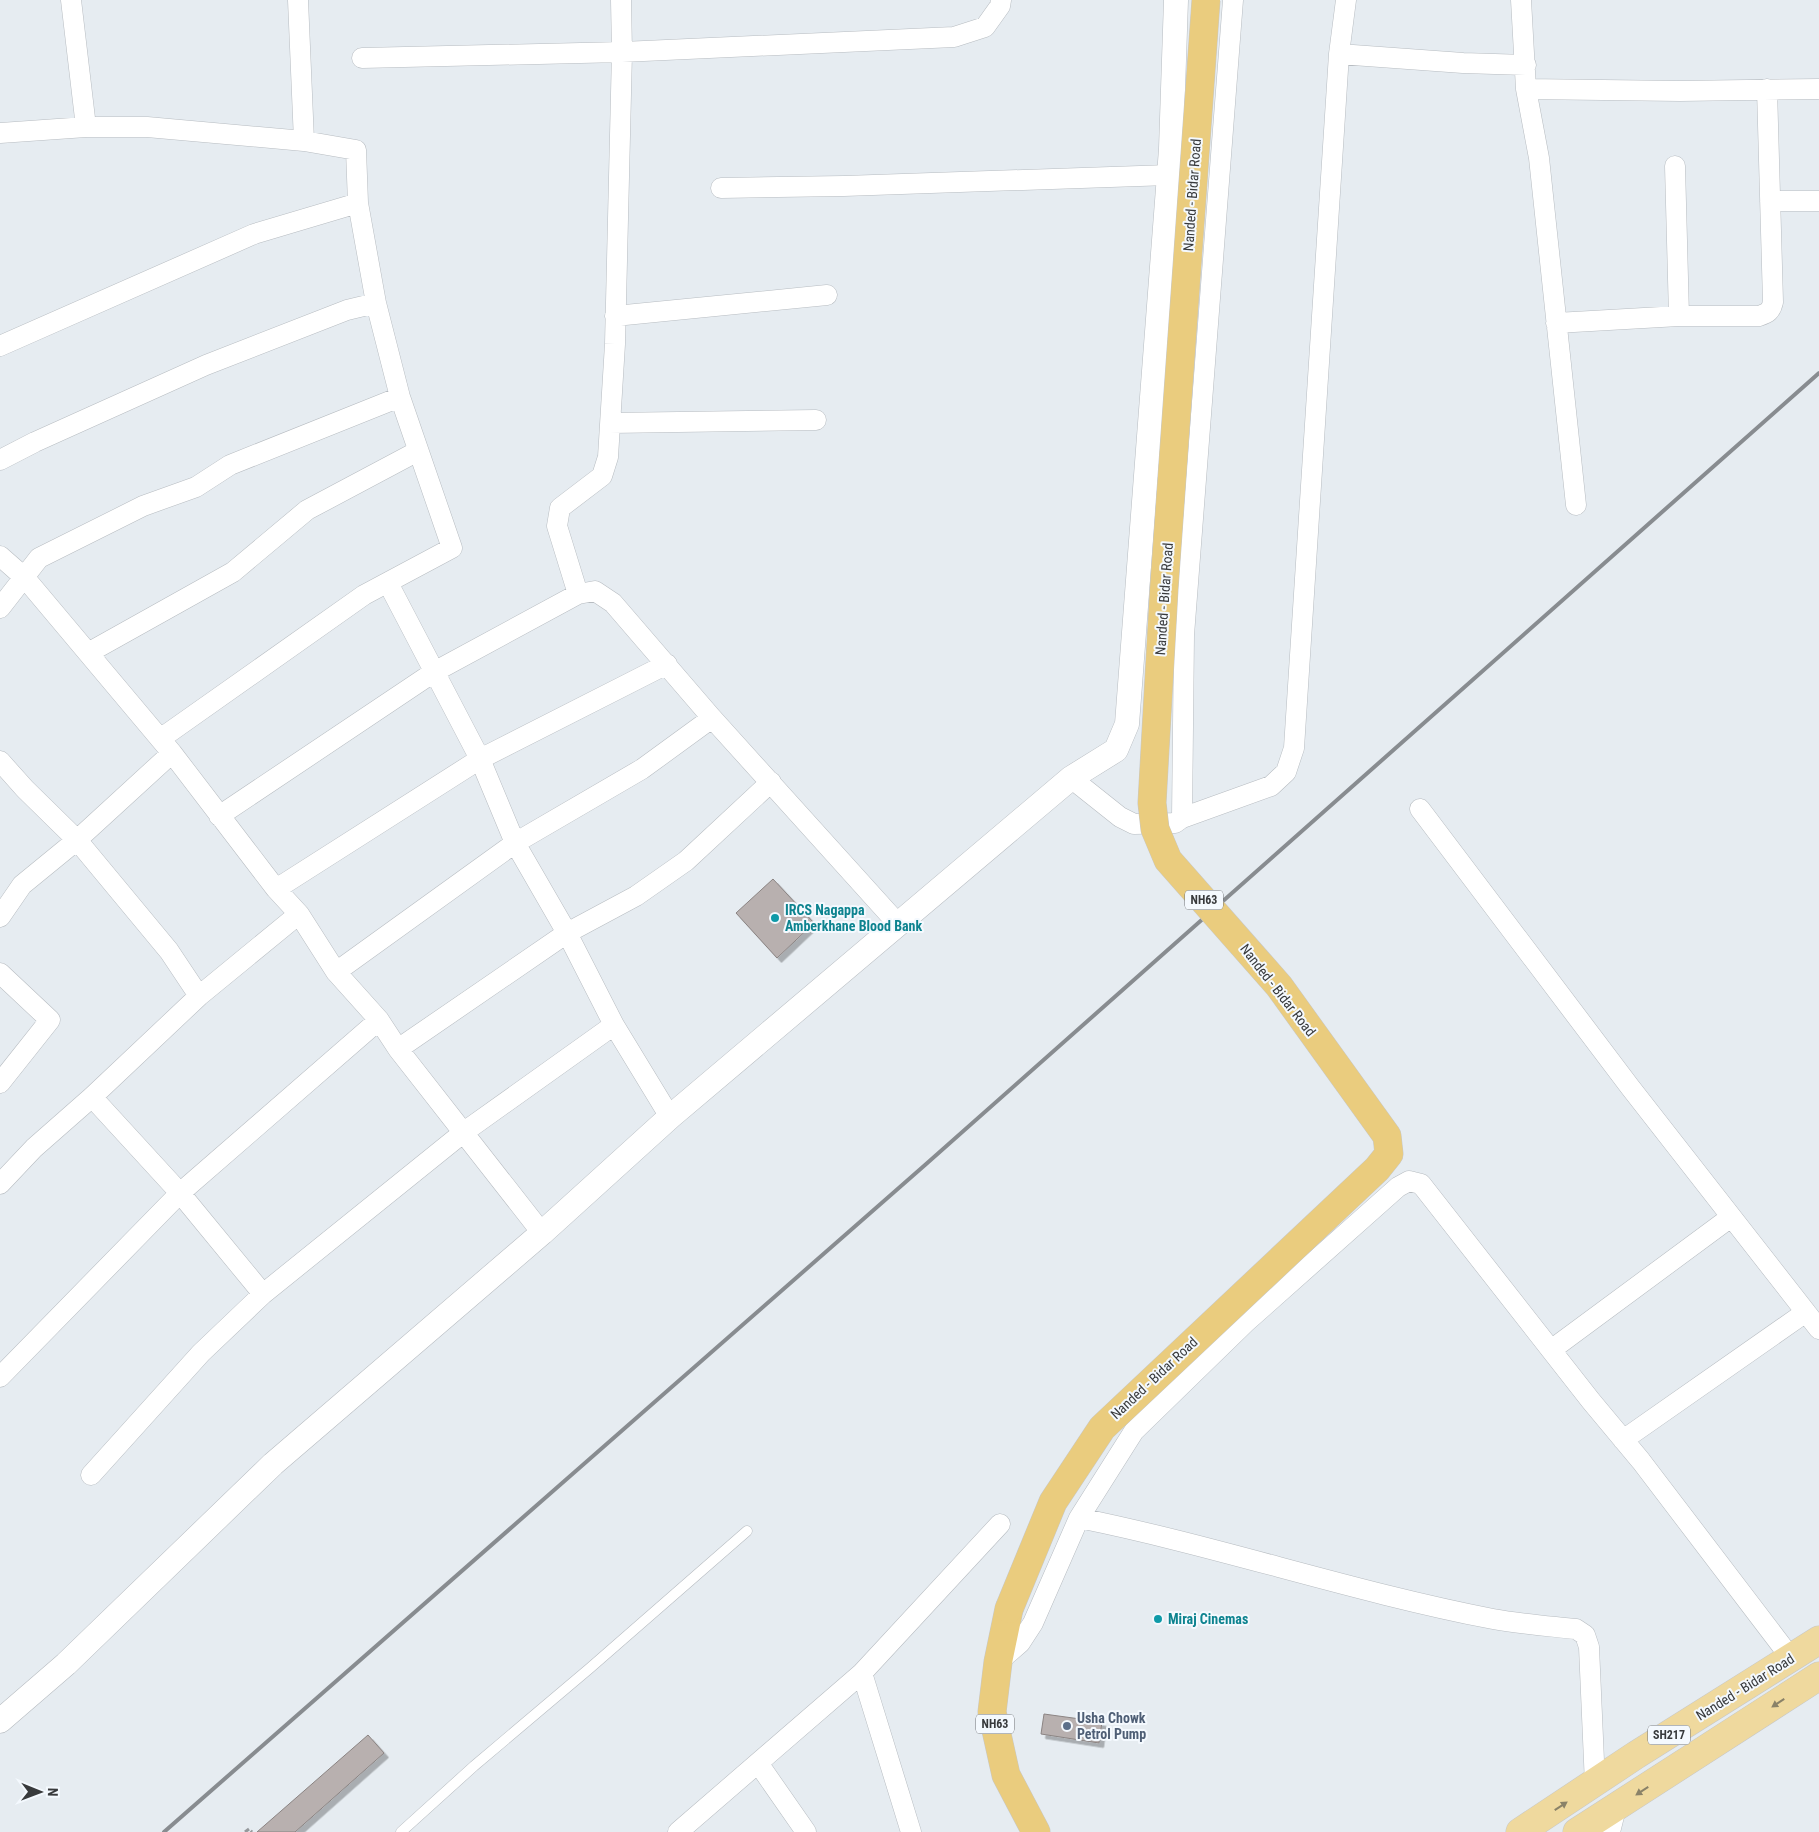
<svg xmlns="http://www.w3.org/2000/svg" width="1819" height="1832" viewBox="0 0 1819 1832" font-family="'Roboto Condensed',sans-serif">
<defs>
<filter id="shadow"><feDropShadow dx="4.5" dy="4.5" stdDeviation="0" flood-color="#0004"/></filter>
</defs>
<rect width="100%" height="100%" fill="#e6ecf1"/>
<path fill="#b8b0af" stroke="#8b8483" filter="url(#shadow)" d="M773 879 814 923 777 958 736 913Z
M1044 1714 1102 1722 1099 1743 1041 1734Z
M368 1735 384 1753 295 1832H257Z"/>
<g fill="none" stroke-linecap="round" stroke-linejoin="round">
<defs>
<path id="service" d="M401 1832 474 1766 590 1668 747 1531"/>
<path id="minor" d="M71 0 86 127
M298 0 304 141
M1521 0 1526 89 1539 158 1576 505
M1339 54 1463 63 1526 65
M362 58 622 52 954 37 985 27 1000 6 1001 0
M1526 89 1680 91 1819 89
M0 133 86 127H147L304 141 356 150 358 203 376 303 400 397 452 548 364 595 160 739
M1675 166 1679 316
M721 188 844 186 1169 175
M1770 201H1819
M615 316 827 295
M1556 323 1679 316H1759C1768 313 1771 311 1773 302L1767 89
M0 346 254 234 358 203
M610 423 816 420
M0 460 35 442 206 365 347 310 376 303
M0 556 25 578 172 753 276 889 299 914 336 972 379 1020 398 1049 542 1233
M388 583 480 759 515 843 567 933 614 1025 670 1117
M578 594 557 526 560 508 602 476 608 457 615 344 622 52 621 0
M0 608 39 558 143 506 196 487 230 465 400 397
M88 653 233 572 307 510 418 451
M0 761 25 789 77 840 169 951 199 996
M1071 778 1120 817 1134 824 1175 823 1182 818 1184 635 1233 0
M1420 809 1630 1087 1819 1329
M219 816 434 672 578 594 595 591 613 603 712 718 898 924
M1182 818 1271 786 1286 772 1294 748 1339 54 1346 0
M276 889 480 759 667 664
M0 917 22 885 77 840 172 753
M336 972 515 843 642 769 712 718
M0 973 50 1020 0 1083
M398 1049 567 933 636 896 686 861 771 782
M92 1097 180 1193 263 1294
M0 1184 34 1148 92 1097 199 996 299 914
M1551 1350 1731 1217
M0 1377 180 1193 379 1020
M1623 1440 1806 1312
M91 1475 201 1353 263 1294 464 1132 614 1025
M1079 1518C1218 1546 1353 1592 1493 1619 1520 1624 1548 1626 1576 1629L1585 1635 1589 1647 1595 1784
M998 1662 1020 1643 1033 1623 1079 1518 1134 1431 1245 1323 1398 1187 1409 1181 1421 1184 1591 1401 1641 1461 1791 1658
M862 1673 911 1832
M758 1763 806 1832
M678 1832 862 1673 1000 1524
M1610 1832 1616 1808"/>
<path id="tertiary" d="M0 1721 66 1664 273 1464 542 1233 670 1117 1071 778 1116 750 1127 724 1171 149 1176 0"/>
<path id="primary" d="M1520 1832 1636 1755 1819 1640
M1577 1832 1819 1676"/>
<path id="trunk" d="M1009 1609 998 1662 992 1712 1006 1775 1036 1832"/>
</defs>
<use href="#service" stroke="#b7bcc1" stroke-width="11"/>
<use href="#minor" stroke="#b7bcc1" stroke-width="21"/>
<use href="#tertiary" stroke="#b7bcc1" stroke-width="25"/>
<use href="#primary" stroke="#c7c8c8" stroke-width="29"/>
<use href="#trunk" stroke="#c7c8c8" stroke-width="29"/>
<path stroke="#95999c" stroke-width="3" stroke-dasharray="5 2.5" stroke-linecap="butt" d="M245 1832 249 1829 252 1832"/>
<use href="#service" stroke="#fff" stroke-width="10"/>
<use href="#minor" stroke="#fff" stroke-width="20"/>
<use href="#tertiary" stroke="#fff" stroke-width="24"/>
<use href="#primary" stroke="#efd99e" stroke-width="28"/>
<use href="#trunk" stroke="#eacc7e" stroke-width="28"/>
<path stroke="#888c90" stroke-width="4" d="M164 1832 925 1165 1819 373"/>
<defs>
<path id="trunk-bridge" d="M1009 1609 1053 1502 1102 1428 1377 1169 1389 1154 1387 1136 1279 986 1168 860 1155 829 1152 803 1164 589 1206 0"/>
</defs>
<use href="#trunk-bridge" stroke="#c7c8c8" stroke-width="29" stroke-linecap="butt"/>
<use href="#trunk-bridge" stroke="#eacc7e" stroke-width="28"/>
</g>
<defs><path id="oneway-solid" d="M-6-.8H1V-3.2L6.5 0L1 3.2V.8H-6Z" transform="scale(1.25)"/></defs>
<g fill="#8a8268">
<use href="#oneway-solid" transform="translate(1778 1703) rotate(147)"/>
<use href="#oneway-solid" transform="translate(1642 1791) rotate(147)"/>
<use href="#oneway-solid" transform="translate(1561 1806) rotate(-33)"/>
</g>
<g fill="#0f9aa8" stroke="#f4f9fe" stroke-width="2">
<circle cx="775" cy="918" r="5"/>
<circle cx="1158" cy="1619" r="5"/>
</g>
<circle fill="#5c6f8a" stroke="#f4f9fe" stroke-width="2" cx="1067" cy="1726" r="5"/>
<g text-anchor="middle" stroke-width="4" stroke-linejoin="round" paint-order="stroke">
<g fill="#f4f9fe" stroke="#707376" stroke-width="1">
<rect x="1185" y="890.5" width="38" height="19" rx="4"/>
<rect x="976" y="1714.5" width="38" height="19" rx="4"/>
<rect x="1648" y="1725.5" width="42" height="19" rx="4"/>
</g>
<g font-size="12" font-weight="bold" fill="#383a3c">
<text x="1204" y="904">NH63</text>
<text x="995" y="1728">NH63</text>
<text x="1669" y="1739">SH217</text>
</g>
<g font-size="14" fill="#383a3c" stroke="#f4f9fe">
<text transform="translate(1192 195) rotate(-86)" y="5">Nanded - Bidar Road</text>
<text transform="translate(1164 599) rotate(-86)" y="5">Nanded - Bidar Road</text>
<text transform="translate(1278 990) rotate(52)" y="5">Nanded - Bidar Road</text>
<text transform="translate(1154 1378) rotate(-43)" y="5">Nanded - Bidar Road</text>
<text transform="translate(1745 1687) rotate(-32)" y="5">Nanded - Bidar Road</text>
</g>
<g font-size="14" font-weight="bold" fill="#0d838f" stroke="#f4f9fe" text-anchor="start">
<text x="785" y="915">IRCS Nagappa<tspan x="785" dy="16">Amberkhane Blood Bank</tspan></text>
<text x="1168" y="1624">Miraj Cinemas</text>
</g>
<g font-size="14" font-weight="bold" fill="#4e5e75" stroke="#f4f9fe" text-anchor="start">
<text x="1077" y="1723">Usha Chowk<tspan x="1077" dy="16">Petrol Pump</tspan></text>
</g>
</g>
<g transform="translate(40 1792) rotate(91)" stroke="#f4f9fe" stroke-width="4" paint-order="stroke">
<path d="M0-4L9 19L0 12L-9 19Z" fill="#383a3c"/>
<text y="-8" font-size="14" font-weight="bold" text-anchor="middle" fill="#383a3c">N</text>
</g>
</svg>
